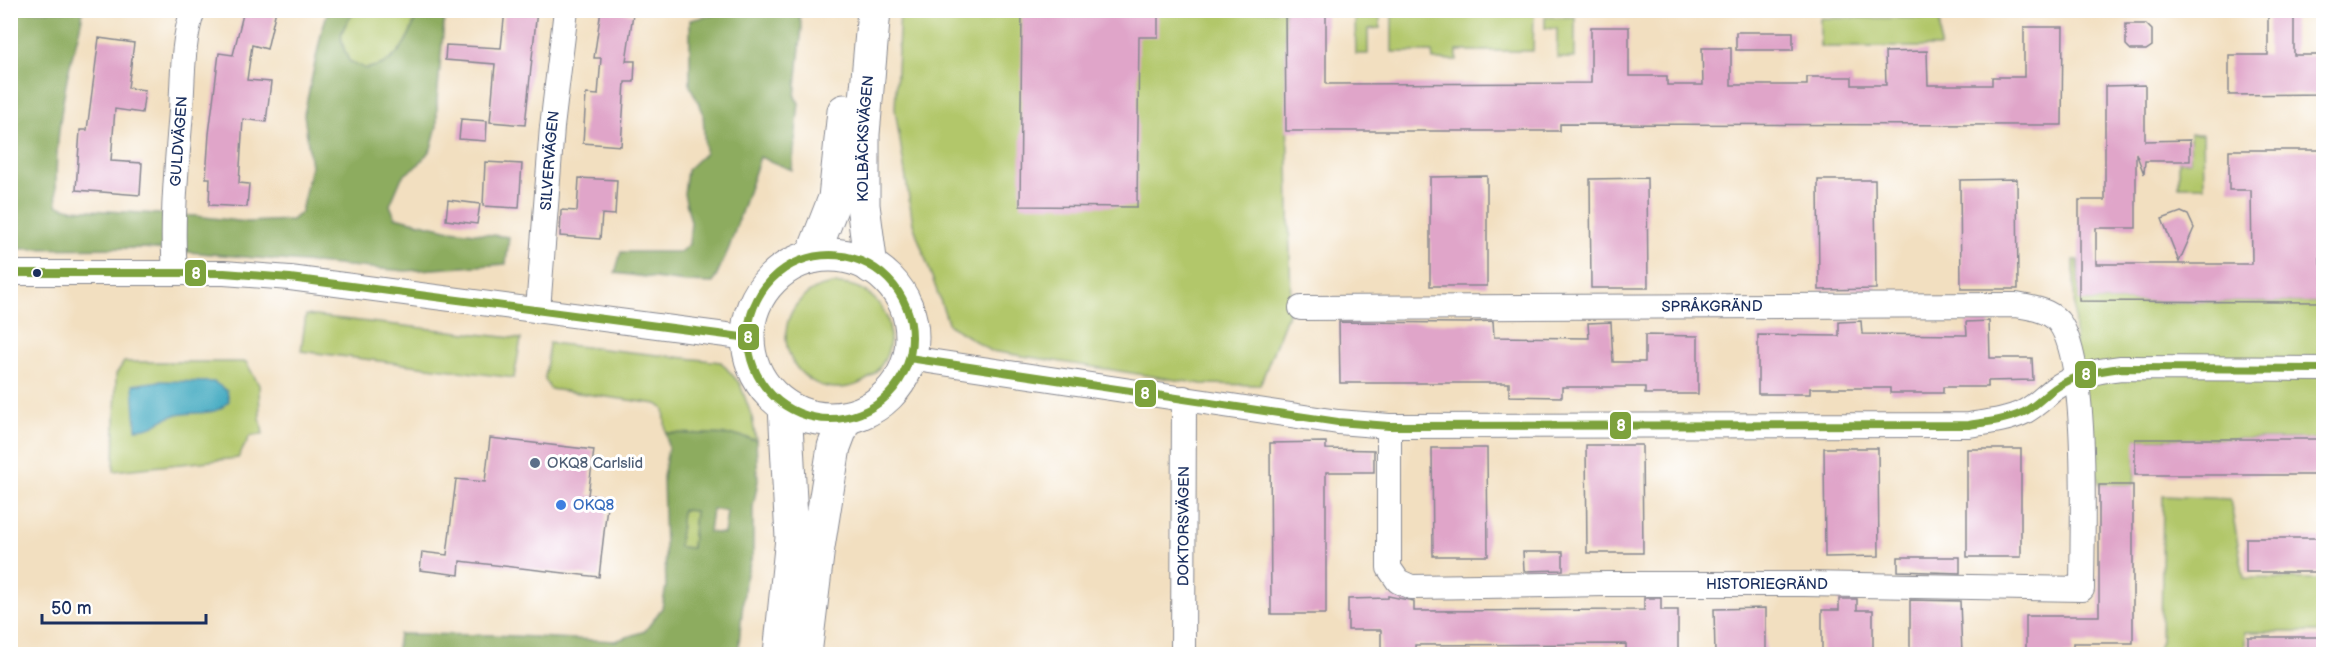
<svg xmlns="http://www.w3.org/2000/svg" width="2334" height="665" viewBox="0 0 2334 665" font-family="'Balsamiq Sans',sans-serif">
<rect width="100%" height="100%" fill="#fff"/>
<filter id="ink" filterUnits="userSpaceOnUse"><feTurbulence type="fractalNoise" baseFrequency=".0167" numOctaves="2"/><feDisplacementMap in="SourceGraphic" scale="12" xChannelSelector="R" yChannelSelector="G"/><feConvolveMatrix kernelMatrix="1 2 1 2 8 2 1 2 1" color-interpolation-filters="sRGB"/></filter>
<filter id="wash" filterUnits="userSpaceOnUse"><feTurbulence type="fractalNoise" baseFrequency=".008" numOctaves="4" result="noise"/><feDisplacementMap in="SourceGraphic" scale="24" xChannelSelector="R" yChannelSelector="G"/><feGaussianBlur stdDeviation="1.35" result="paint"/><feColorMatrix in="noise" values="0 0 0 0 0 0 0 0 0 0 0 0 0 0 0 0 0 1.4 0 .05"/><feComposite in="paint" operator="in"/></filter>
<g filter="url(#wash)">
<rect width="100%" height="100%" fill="#f2dfc0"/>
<path fill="#b2c76b" stroke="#667b64" stroke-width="1.5" d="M355 11H417C413 30 403 53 385 63 379 66 372 67 366 69L349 61C337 35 339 33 355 11Z
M900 11H1285L1291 306 1260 385 1202 384 991 351 949 325 913 224 895 109Z
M1392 12H1534L1533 51H1457V60H1433L1432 52H1392Z
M1380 17V28L1368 29V54H1356L1355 18Z
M1545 17H1575V58H1557V29L1545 28Z
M1820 18H1940V47H1820Z
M2190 134H2203L2204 186H2179V161H2190Z
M2074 260H2078L2079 301 2323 302V439H2136L2135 475 2133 485H2099L2075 378Z
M786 336a52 52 0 1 1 104 0a52 52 0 1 1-104 0Z
M306 315 521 339 514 378 301 351Z
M549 343 721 362 740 384 752 417 756 440 736 435 666 433 664 409 657 404 550 389 545 379Z
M124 362H246L259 385 260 417 263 434 250 436 238 458 114 471 116 374Z
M2163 496 2230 499 2244 578 2323 579V632H2245V654H2156L2161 641Z
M682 509 695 510 692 548 679 547Z"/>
<path fill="#8dac5f" stroke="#546e5e" stroke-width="1.5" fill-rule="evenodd" d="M10 11H83C80 34 71 56 67 79 59 120 54 163 57 205L71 209 195 216 247 222 292 220 301 212 311 166 304 114 322 30 328 11H355C339 33 337 35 349 61L366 69C372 67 379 66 385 63 403 53 413 30 417 11H445L437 100V126L431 149 419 164 402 177 390 205 395 217 450 230 509 237 506 264 405 271 143 248 11 249Z
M721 11H798L802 27 795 97 799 103 792 170 760 157 729 248 713 283 686 282 615 273 621 252H680L689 244 691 222 684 194 687 170 705 153 703 112 690 86V20L717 14Z
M666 433 736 435 756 440 758 481 753 507V552L745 582 738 654H396L399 634 494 635 615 641 645 631 662 608 666 586 663 477 668 449ZM712 509 727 511 724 534 709 532ZM682 510 695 511 692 548 679 547Z"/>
<path fill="#40a9c0" stroke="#2e6c8f" stroke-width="1.5" d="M160 381 214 382 227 391 229 401C224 406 221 409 214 411 201 414 186 412 172 416 155 422 156 428 136 429L133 385Z"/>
<g id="blocks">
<path fill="#e0a5c9" d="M244 10H276L267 49 252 45 247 80 271 82 266 122 243 119 239 183 249 184 247 207 209 205 210 178H206L209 134 219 53 233 55Z
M505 10H537L525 125 490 122 495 64 445 60 446 45 501 48Z
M601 10 633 14 626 61H635L634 82H625L621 146 583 143 586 94 598 95 601 58H594Z
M1022 10H1158V37H1139L1137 207 1020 206Z
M1285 10H1326V84L1591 83V27H1629V76H1667V85H1703L1702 48H1731V85H1807V77H1852V85H1886L1885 52 1927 51 1928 85H1992V77H2024V27H2063L2062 125 1560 124V131H1286Z
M2268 15H2294V55H2324V94L2229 95V55H2268Z
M2126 24H2146L2152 30V46L2146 50H2131L2126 45Z
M1736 32H1793V50H1736Z
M99 38 134 43 128 88 145 90 142 113 115 109 111 161 142 163 140 195 76 190 80 130H87Z
M2145 85V141L2190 140V161H2145L2144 174 2136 153V228H2096V264H2252L2251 190H2229V150H2324V190H2320V264H2324V302L2079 301V200H2105V86Z
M461 119 487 121 486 141 459 139Z
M485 162 522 164 519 208 483 206Z
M1487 176V286H1430V177Z
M579 178 617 180 615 215 602 214 600 239 560 236 561 210 577 211Z
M1647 178 1648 288H1591L1590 179Z
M2017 179 2018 289H1961L1960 180Z
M1818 180H1875L1876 289 1819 290Z
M448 200 480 204 477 224 446 220Z
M2181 212 2188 215 2194 228 2179 262 2162 219Z
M1493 321 1494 337 1589 338 1588 323 1611 322 1613 362H1645V335L1698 336V394H1645V387H1562V397L1509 396V383H1340L1339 322 1471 323V322Z
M1861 321 1862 334 1967 335 1966 322 1989 321 1990 358H2032L2033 380 1988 381V387H1943V393H1890V388H1810V394H1758V335L1839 336V322Z
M490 438 594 450 588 495 608 497 599 577 460 561 459 575 420 570 422 552 447 555 456 479 485 482Z
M2135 439H2324V475H2135Z
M1326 442V449L1374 450V472H1326V614H1271L1270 443Z
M1586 445H1642L1643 553H1587Z
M1432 448H1487L1488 556H1433Z
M1824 448H1878L1879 556 1825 557Z
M1967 449H2021V557H1967Z
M2099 485H2133V643H2073V654H2026V616H2099Z
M2246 538H2324V572H2246Z
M1523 552H1563V570L1524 571Z
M1898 557H1960V573L1898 571Z
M1388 596 1414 601V611L1644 610V598H1661V610H1678V654H1626V644L1415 645V654H1381V630H1348V599L1388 598Z
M1839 599H1857V610H1873V654H1822V610H1839Z
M1910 600 1960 601 1962 654H1910Z
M1766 608V654H1715L1714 609Z
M2248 637H2324V654H2248Z"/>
</g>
</g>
<g filter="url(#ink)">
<use href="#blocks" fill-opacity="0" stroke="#86878f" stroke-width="1.5"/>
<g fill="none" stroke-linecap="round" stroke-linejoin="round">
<defs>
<g id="street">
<path d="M10 273H224L290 278 749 338"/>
<path id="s1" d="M175 273C171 219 177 165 181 111 183 77 182 42 193 10"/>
<path id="s2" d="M1301 308 2016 305C2031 308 2047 309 2058 321 2090 359 2082 535 2082 589L1804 584H1607L1411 587 1398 581 1389 568V426"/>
<path id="s3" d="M538 310 552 127 566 10"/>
<path d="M909 358 1338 422 1389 426 1969 425C1988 422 2008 420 2024 412 2036 406 2044 397 2054 389 2074 375 2097 371 2121 368L2324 369"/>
<path id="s4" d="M1183 654 1184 398"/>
</g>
<g id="highway">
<circle cx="830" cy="337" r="82"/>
<path d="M812 257 835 198 844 111"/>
<path id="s5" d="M871 267 863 205V134L874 10"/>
<path d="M780 654 792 538 785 406"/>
<path d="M805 654 818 547 834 447 845 418"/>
</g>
</defs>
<use href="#street" stroke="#86878f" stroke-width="26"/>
<use href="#highway" stroke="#86878f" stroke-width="35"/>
<use href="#street" stroke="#fff" stroke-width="24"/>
<use href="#highway" stroke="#fff" stroke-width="33"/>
<defs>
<path id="bus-1" d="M748 337a82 82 0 1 1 164 0a82 82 0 1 1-164 0Z
M10 273H224L290 278 749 338
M909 358 1338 422 1389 426 1969 425C1987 422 2007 420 2024 412 2036 406 2044 396 2054 389 2073 375 2098 371 2121 368L2324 369"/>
</defs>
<use href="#bus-1" stroke="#fff" stroke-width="12"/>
<use href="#bus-1" stroke="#7da23c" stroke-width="8"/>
</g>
</g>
<circle fill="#1b2f5e" stroke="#fff" stroke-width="2" cx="37" cy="273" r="5"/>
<circle fill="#5c6f8a" stroke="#fff" stroke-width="2" cx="535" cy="463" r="6"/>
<circle fill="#3f7fe0" stroke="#fff" stroke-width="2" cx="561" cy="505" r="6"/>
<g text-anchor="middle" stroke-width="6" stroke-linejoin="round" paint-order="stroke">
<g font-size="15" fill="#1b2f5e" stroke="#fff">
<text dy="5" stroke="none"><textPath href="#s5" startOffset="129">KOLBÄCKSVÄGEN</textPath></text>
<text dy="5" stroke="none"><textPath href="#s1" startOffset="132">GULDVÄGEN</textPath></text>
<text dy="5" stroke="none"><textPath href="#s3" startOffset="150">SILVERVÄGEN</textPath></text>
<text dy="5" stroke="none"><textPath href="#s2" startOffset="411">SPRÅKGRÄND</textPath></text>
<text dy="5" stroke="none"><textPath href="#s4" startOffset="128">DOKTORSVÄGEN</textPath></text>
<text x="1767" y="589">HISTORIEGRÄND</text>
</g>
<g font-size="15" fill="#4e5e75" stroke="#fff" text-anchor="start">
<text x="547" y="468">OKQ8 Carlslid</text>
</g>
<g font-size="15" fill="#366cbe" stroke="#fff" text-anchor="start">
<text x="573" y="510">OKQ8</text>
</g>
</g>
<g stroke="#fff" stroke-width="2">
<rect x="184" y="259" width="23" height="28" rx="6" fill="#7da23c"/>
<rect x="737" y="323" width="23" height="28" rx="6" fill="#7da23c"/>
<rect x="2074" y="360" width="23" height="29" rx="6" fill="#7da23c"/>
<rect x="1134" y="379" width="23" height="29" rx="6" fill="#7da23c"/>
<rect x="1609" y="411" width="23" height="29" rx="6" fill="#7da23c"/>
</g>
<g font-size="16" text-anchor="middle" font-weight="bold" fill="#fff">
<text x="196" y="279">8</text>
<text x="748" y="343">8</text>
<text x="2086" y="380">8</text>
<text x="1145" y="399">8</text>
<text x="1621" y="431">8</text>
</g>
<rect width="2334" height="665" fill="none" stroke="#fff" stroke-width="36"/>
<path d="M42 614v9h164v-9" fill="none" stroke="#1b2f5e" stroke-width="3"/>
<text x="51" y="614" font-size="18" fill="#1b2f5e" stroke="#ffffff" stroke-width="4.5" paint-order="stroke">50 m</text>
</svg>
